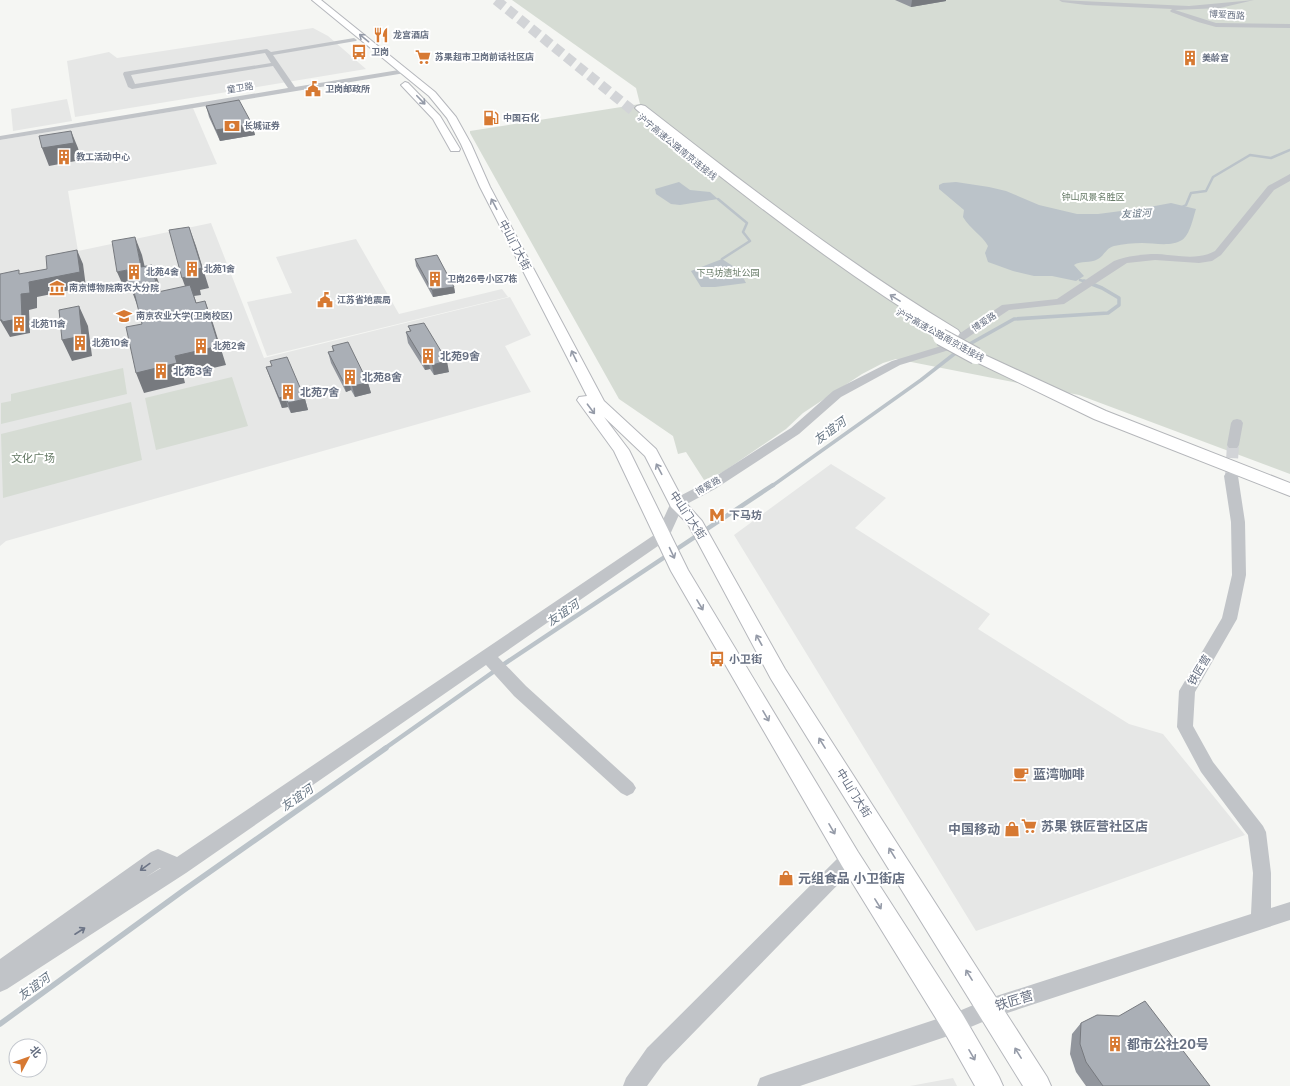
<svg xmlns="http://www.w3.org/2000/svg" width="1290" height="1086" viewBox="0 0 1290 1086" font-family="Inter,'Noto Sans SC',sans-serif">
<rect width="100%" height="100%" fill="#f5f6f3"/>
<path fill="#e6e7e6" d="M313 28 328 36 366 69 75 117 67 61 109 52 117 58Z
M67 99 72 121 13 131 11 109Z
M193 108 217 164 68 191 78 251 211 223 264 358 510 297 531 335 505 346 531 392 6 541 0 546V140Z
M356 239 399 314 502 289 508 297 267 356 247 302 292 293 276 257Z
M831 464 886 498 855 528 990 614 978 629 1129 724 1163 734 1245 835 976 931 734 535Z
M953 1078 957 1086H910Z"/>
<path fill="#d6dcd4" d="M512 0H1290V474L1079 395 896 359 883 363 862 374 803 413 786 429 723 472 704 480 686 452 678 454 673 436 619 399 470 133V131L640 104 636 88Z
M123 368 127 394 1 424V403L11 401V394Z
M232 377 248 426 156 450 145 398Z
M131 402 142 460 3 498 1 434Z"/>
<path fill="#bbc3c9" d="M679 182 690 190 710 192 718 199 680 205 671 204 656 194 655 189Z
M956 182 989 187 1006 191 1039 205 1077 214H1098L1144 208 1171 203 1196 209C1193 218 1190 235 1182 240 1171 247 1154 243 1142 243 1133 243 1123 244 1114 246 1106 248 1104 256 1098 259 1090 264 1081 260 1074 265L1084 276 1076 281 1052 276H1034L1013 271 988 262 985 253 988 246C982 235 970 229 963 217L964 210 939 189V185L943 183Z
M722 259 739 270 746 283 715 287H701L691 271Z"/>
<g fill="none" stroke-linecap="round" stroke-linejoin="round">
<path stroke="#bbc3c9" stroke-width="2.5" d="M718 199 747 223 743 232 750 241 722 259
M1180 208 1186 205 1191 193 1206 191 1213 177 1250 155 1271 158 1290 150
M1080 280 1086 282"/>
<path stroke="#bbc3c9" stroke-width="3.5" d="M966 346 1014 319 1108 313 1119 305V298L1102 288 1084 281
M772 486 921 380 958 351"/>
<path stroke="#bbc3c9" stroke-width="4.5" d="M501 666 773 485
M384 749 496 670"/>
<path stroke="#bbc3c9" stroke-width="5.5" d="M0 1024 184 890 386 748"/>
<path stroke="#d2d4d7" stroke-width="12" stroke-dasharray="12 6" stroke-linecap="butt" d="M1231 476 1233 445"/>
<path stroke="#d2d4d7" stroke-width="10" stroke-dasharray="10 5" stroke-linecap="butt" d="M496 0 632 110"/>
<defs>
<path id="major" d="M312 0H321L435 92 456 117 471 144 490 187 604 401 656 449 683 500 702 521 785 669 1047 1077 1051 1086H1023L771 679 688 524 671 507 645 456 604 417 629 450 688 570 858 852 963 1015 999 1077 1003 1086H975L945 1033 842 866 671 571 614 451 577 400 579 397 587 396 480 187 461 144 447 118 429 96Z
M405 82 408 83 440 116 460 149 459 151H451L433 119 401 85Z"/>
<path id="highway" d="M641 105 645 106C746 185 847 263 958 330L960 333 958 336 952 338 946 336C837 269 737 191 637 110L635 108 637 106Z
M976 351 1106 411 1290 483V496L1094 419 970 359 968 356 970 353Z"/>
</defs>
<use href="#major" stroke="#b5b7bc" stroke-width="2"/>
<use href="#highway" stroke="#b4b6ba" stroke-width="2"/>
<path fill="#c1c4c8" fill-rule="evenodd" d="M1059 0 1189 6 1254 0 1220 8 1175 10 1216 23 1290 24V28L1216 27 1198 22 1171 12 1170 11 1172 9 1086 5 1062 2Z
M354 38 357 40 356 41 273 55 295 87 405 69 409 71 405 73 0 140V136L288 88 273 66 132 89 128 87 123 74 124 72 267 49 271 52ZM265 53 271 63 135 84 131 75Z
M1290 174V181L1274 190 1221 255 1212 261 1199 263 1155 260 1127 263 1064 304 1009 310 949 350 900 365 841 397 799 434 715 489 683 506 668 539 498 657 526 686 633 783 636 788 633 793 627 796 621 793 514 696 486 665 186 873 7 989 0 992V959L151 852 158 849 177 857 657 533 672 500 705 483 791 428 833 391 892 361 941 346 1002 305 1057 299 1114 261C1127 256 1143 254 1157 254 1176 255 1197 261 1215 251L1268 186ZM160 868H161L146 877Z
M1237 419 1241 420 1243 423 1239 445 1237 448H1229L1227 445 1231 423 1233 420Z
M1231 472 1236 473 1238 476 1245 522 1246 575 1237 619 1195 692 1193 726 1213 762 1263 826 1266 832 1271 873V908L1290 902V920L992 1018 954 1034 800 1086H757L760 1078 768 1075 952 1014 990 998 1251 914 1253 873 1248 835 1201 772 1177 727 1179 691 1222 618 1232 575 1231 522 1224 476 1226 473Z
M850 850 857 853 859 859 857 865 663 1064 647 1086H623L626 1078 647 1048 843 853Z"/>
<use href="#major" fill="#fff" fill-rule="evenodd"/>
<use href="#highway" fill="#fff" fill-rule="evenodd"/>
<defs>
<path id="highway-bridge" d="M941 337 976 356"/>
</defs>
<use href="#highway-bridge" stroke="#b4b6ba" stroke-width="18" stroke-linecap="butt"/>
<use href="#highway-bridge" stroke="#fff" stroke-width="16"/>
</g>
<path fill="#92969d" d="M895 0H946V1L911 7Z
M206 106 252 124 255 135 220 141 209 117Z
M415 259 454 287 455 293 433 297 416 266Z
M408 326 449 372 434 375 430 369 425 370 408 343 406 332 410 331Z
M332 346 368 383 371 393 355 397 351 390 346 392 331 363 328 352 333 351Z
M266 367 305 399 308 410 291 413 288 407 282 408 270 378Z
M1081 1023 1210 1086H1086L1076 1072 1070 1054 1072 1034Z"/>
<path fill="#777a7f" d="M912 0H946V1L911 7Z
M252 124 255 135 220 141 216 130Z
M71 131 78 148 81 160 49 166 42 148Z
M189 227 196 246 209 288 200 290 201 295 194 296 203 322 189 297 182 278 192 270Z
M135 237 142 255 149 285 141 267Z
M77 250 83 264 86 287 37 297V308L29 310 30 333 10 337 0 320 29 282Z
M152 265 159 283 166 311 158 292Z
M127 270 135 288 138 307 131 289 125 290 117 272Z
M454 287 455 293 433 297 432 290Z
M205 301 212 320 226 365 183 375 185 383 144 393 136 373 175 356Z
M79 306 88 326 92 356 72 361 62 340Z
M428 359 430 369 425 370 423 360Z
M447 361 449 372 434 375 432 365Z
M349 380 351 390 346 392 343 381Z
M368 383 371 393 355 397 352 386Z
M285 396 288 407 282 408 279 398Z
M305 399 308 410 291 413 288 403Z"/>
<path fill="#aaafb6" stroke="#777a7f" d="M239 100 252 124 216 130 206 106Z
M71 131 74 143 42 148 39 136Z
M189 227 202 268 192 270 194 275 182 278 169 230Z
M135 237 141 267 152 265 158 292 190 285 196 303 205 301 219 346 175 356 177 363 136 373 126 327 142 324 133 288 130 289 127 270 117 272 112 241Z
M77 250 80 272 29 282 30 293 21 294 22 318 2 322V320H0V274L19 270V274L47 269 46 256Z
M437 255 454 287 432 290 415 259Z
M79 306 82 336 62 340 59 310Z
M424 323 447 361 432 365 428 359 423 360 406 332 411 331 408 326Z
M348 342 368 383 352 386 349 380 343 381 328 352 334 351 332 346Z
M287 357 305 399 288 403 285 396 279 398 266 367 272 366 270 361Z
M1145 1001 1210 1086H1103L1086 1062 1080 1044 1081 1023 1097 1015 1119 1016Z"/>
<defs><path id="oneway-shaft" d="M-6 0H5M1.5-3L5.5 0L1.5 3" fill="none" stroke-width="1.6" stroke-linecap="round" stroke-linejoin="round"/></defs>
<g stroke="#959ba8">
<use href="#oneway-shaft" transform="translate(364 38) rotate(-141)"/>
<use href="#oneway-shaft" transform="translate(421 100) rotate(46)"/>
<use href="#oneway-shaft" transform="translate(494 204) rotate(-118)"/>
<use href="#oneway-shaft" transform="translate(895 298) rotate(-148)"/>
<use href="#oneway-shaft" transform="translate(574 356) rotate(-116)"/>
<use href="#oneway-shaft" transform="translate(591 409) rotate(53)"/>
<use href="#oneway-shaft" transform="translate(659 469) rotate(-118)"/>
<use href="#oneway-shaft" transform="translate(672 553) rotate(65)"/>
<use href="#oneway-shaft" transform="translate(700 605) rotate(59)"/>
<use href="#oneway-shaft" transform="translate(759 640) rotate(-119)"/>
<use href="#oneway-shaft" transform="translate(766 716) rotate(60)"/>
<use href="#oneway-shaft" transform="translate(822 743) rotate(-122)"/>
<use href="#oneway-shaft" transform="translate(832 829) rotate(60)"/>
<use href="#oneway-shaft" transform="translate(892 853) rotate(-122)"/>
<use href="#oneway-shaft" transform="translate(878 904) rotate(58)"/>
<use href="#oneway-shaft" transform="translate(969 975) rotate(-122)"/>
<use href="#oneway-shaft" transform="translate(1018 1053) rotate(-122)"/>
<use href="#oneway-shaft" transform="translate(972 1055) rotate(60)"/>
</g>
<g stroke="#6c7486">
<use href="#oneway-shaft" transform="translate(145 867) rotate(144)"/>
<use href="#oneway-shaft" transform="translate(80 931) rotate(-33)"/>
</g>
<defs>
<symbol id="restaurant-bare" viewBox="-9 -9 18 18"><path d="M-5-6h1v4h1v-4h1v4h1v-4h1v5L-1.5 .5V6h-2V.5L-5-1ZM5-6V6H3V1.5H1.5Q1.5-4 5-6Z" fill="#d77932" stroke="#fff" stroke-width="2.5" paint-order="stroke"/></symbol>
<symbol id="bus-bare" viewBox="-9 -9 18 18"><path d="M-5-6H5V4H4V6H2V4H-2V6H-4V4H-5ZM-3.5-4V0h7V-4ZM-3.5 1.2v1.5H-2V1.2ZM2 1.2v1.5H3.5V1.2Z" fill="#d77932" stroke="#fff" stroke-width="2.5" paint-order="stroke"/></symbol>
<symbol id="supermarket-bare" viewBox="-9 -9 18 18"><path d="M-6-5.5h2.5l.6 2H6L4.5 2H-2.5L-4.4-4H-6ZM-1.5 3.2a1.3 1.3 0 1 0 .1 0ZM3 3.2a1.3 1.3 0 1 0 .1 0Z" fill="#d77932" stroke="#fff" stroke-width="2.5" paint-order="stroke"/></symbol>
<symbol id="building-bare" viewBox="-9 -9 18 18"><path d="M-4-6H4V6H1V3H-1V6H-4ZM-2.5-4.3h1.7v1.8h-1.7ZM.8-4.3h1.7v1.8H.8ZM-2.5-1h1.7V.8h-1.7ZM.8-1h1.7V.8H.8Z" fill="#d77932" stroke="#fff" stroke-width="2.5" paint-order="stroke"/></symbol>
<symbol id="civic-bare" viewBox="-9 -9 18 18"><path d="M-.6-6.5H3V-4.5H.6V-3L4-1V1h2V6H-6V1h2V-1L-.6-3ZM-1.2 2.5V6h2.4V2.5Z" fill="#d77932" stroke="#fff" stroke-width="2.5" paint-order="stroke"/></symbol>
<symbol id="fuel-bare" viewBox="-9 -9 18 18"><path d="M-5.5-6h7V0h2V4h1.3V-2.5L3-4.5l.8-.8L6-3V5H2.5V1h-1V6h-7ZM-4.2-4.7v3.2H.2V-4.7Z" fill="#d77932" stroke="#fff" stroke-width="2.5" paint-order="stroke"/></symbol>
<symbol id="bank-bare" viewBox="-9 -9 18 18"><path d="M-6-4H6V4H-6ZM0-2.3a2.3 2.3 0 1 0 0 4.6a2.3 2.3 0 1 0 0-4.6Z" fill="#d77932" stroke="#fff" stroke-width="2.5" paint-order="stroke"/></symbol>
<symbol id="museum-bare" viewBox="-9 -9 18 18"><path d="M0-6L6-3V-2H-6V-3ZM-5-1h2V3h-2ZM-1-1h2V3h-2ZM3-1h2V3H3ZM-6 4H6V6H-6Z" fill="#d77932" stroke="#fff" stroke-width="2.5" paint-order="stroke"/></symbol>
<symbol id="university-bare" viewBox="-9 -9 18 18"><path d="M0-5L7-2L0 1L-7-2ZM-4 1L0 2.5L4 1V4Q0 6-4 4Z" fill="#d77932" stroke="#fff" stroke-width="2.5" paint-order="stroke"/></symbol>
<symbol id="metro-bare" viewBox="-9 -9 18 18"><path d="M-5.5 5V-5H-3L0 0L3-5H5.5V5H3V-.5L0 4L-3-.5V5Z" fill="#d77932" stroke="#fff" stroke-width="2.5" paint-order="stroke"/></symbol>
<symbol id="cafe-bare" viewBox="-9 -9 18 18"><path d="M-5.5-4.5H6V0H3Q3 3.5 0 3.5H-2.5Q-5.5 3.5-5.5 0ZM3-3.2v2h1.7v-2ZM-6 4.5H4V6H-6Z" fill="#d77932" stroke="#fff" stroke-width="2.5" paint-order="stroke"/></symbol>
<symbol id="shop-bare" viewBox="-9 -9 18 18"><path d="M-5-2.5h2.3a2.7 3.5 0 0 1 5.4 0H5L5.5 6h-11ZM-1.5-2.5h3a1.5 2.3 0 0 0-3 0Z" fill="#d77932" stroke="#fff" stroke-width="2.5" paint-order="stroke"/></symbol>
</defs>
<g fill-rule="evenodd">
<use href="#restaurant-bare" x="370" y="24" width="22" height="22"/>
<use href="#bus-bare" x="348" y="41" width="22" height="22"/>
<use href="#supermarket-bare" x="412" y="46" width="22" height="22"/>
<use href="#building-bare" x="1179" y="47" width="22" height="22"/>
<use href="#civic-bare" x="302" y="78" width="22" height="22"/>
<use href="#fuel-bare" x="480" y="107" width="22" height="22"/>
<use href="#bank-bare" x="221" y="115" width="22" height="22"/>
<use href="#building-bare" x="53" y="146" width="22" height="22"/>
<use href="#building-bare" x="181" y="258" width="22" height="22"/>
<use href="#building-bare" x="123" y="261" width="22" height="22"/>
<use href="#building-bare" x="424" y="268" width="22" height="22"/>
<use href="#museum-bare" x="46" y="277" width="22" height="22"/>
<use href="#civic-bare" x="314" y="289" width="22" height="22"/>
<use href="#university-bare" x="113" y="305" width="22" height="22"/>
<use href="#building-bare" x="8" y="313" width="22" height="22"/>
<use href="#building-bare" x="69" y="332" width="22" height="22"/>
<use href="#building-bare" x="190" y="335" width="22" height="22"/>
<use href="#building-bare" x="417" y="345" width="22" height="22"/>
<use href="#building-bare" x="150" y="360" width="22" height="22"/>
<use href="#building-bare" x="339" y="366" width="22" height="22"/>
<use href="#building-bare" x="277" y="381" width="22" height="22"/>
<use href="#metro-bare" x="706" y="504" width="22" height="22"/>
<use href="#bus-bare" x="706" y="648" width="22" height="22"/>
<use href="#cafe-bare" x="1010" y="763" width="22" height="22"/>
<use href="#supermarket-bare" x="1018" y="815" width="22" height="22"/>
<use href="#shop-bare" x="1001" y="818" width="22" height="22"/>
<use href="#shop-bare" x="775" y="867" width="22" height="22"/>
<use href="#building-bare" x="1104" y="1033" width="22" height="22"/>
</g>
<g text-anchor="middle" stroke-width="4" stroke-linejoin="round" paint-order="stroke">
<g font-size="9" fill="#677082" stroke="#fff">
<text transform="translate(1227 15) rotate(4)" y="3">博爱西路</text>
<text transform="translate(240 88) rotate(-9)" y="3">童卫路</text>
<text transform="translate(677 147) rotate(39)" y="3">沪宁高速公路南京连接线</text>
<text transform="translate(984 322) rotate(-34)" y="3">博爱路</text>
<text transform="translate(940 335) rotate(29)" y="3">沪宁高速公路南京连接线</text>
<text transform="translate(708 486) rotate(-30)" y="3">博爱路</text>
</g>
<g font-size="9" font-weight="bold" fill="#677082" stroke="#fff" text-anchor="start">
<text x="393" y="38">龙宫酒店</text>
<text x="371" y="55">卫岗</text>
<text x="435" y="60">苏果超市卫岗前话社区店</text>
<text x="1202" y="61">美龄宫</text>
<text x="325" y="92">卫岗邮政所</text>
<text x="503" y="121">中国石化</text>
<text x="244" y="129">长城证券</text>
<text x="76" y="160">教工活动中心</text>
<text x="204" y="272">北苑1舍</text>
<text x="146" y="275">北苑4舍</text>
<text x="447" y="282">卫岗26号小区7栋</text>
<text x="69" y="291">南京博物院南农大分院</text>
<text x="337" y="303">江苏省地震局</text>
<text x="136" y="319">南京农业大学(卫岗校区)</text>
<text x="31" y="327">北苑11舍</text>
<text x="92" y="346">北苑10舍</text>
<text x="213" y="349">北苑2舍</text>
</g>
<g font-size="9" fill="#657965" stroke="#fff">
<text x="1093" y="200">钟山风景名胜区</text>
<text x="728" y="276">下马坊遗址公园</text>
</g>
<g font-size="10" font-style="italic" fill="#687785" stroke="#fff">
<text transform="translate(1136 213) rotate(-3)" y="4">友谊河</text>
</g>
<g font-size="11" fill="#677082" stroke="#fff">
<text transform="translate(515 245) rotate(62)" y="4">中山门大街</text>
<text transform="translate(688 515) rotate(56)" y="4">中山门大街</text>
<text transform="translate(1199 670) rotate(-59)" y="4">铁匠营</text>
<text transform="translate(854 793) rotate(58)" y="4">中山门大街</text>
</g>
<g font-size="11" font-weight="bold" fill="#677082" stroke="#fff" text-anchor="start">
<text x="440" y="360">北苑9舍</text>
<text x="173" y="375">北苑3舍</text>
<text x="362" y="381">北苑8舍</text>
<text x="300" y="396">北苑7舍</text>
<text x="729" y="519">下马坊</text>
<text x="729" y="663">小卫街</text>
</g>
<g font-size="11" fill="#657965" stroke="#fff">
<text x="33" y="462">文化广场</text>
</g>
<g font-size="12" font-style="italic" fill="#687785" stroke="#fff">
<text transform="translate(830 431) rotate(-36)" y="4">友谊河</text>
<text transform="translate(563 613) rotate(-34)" y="4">友谊河</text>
<text transform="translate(297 798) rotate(-35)" y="4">友谊河</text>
<text transform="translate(34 987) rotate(-36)" y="4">友谊河</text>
</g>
<g font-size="13" font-weight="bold" fill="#677082" stroke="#fff" text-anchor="start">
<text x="1033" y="779">蓝湾咖啡</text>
<text x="1041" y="831">苏果 铁匠营社区店</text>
<text x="1000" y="834" text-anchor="end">中国移动</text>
<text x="798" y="883">元组食品 小卫街店</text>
<text x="1127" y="1049">都市公社20号</text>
</g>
<g font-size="13" fill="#677082" stroke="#fff">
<text transform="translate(1014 1000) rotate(-17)" y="5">铁匠营</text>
</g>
</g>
<g transform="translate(28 1058) rotate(49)"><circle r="19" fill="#ffffff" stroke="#c2c6cd"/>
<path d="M0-3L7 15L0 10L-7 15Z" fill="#d77932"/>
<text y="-6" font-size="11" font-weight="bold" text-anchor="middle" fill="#677082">北</text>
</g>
</svg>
